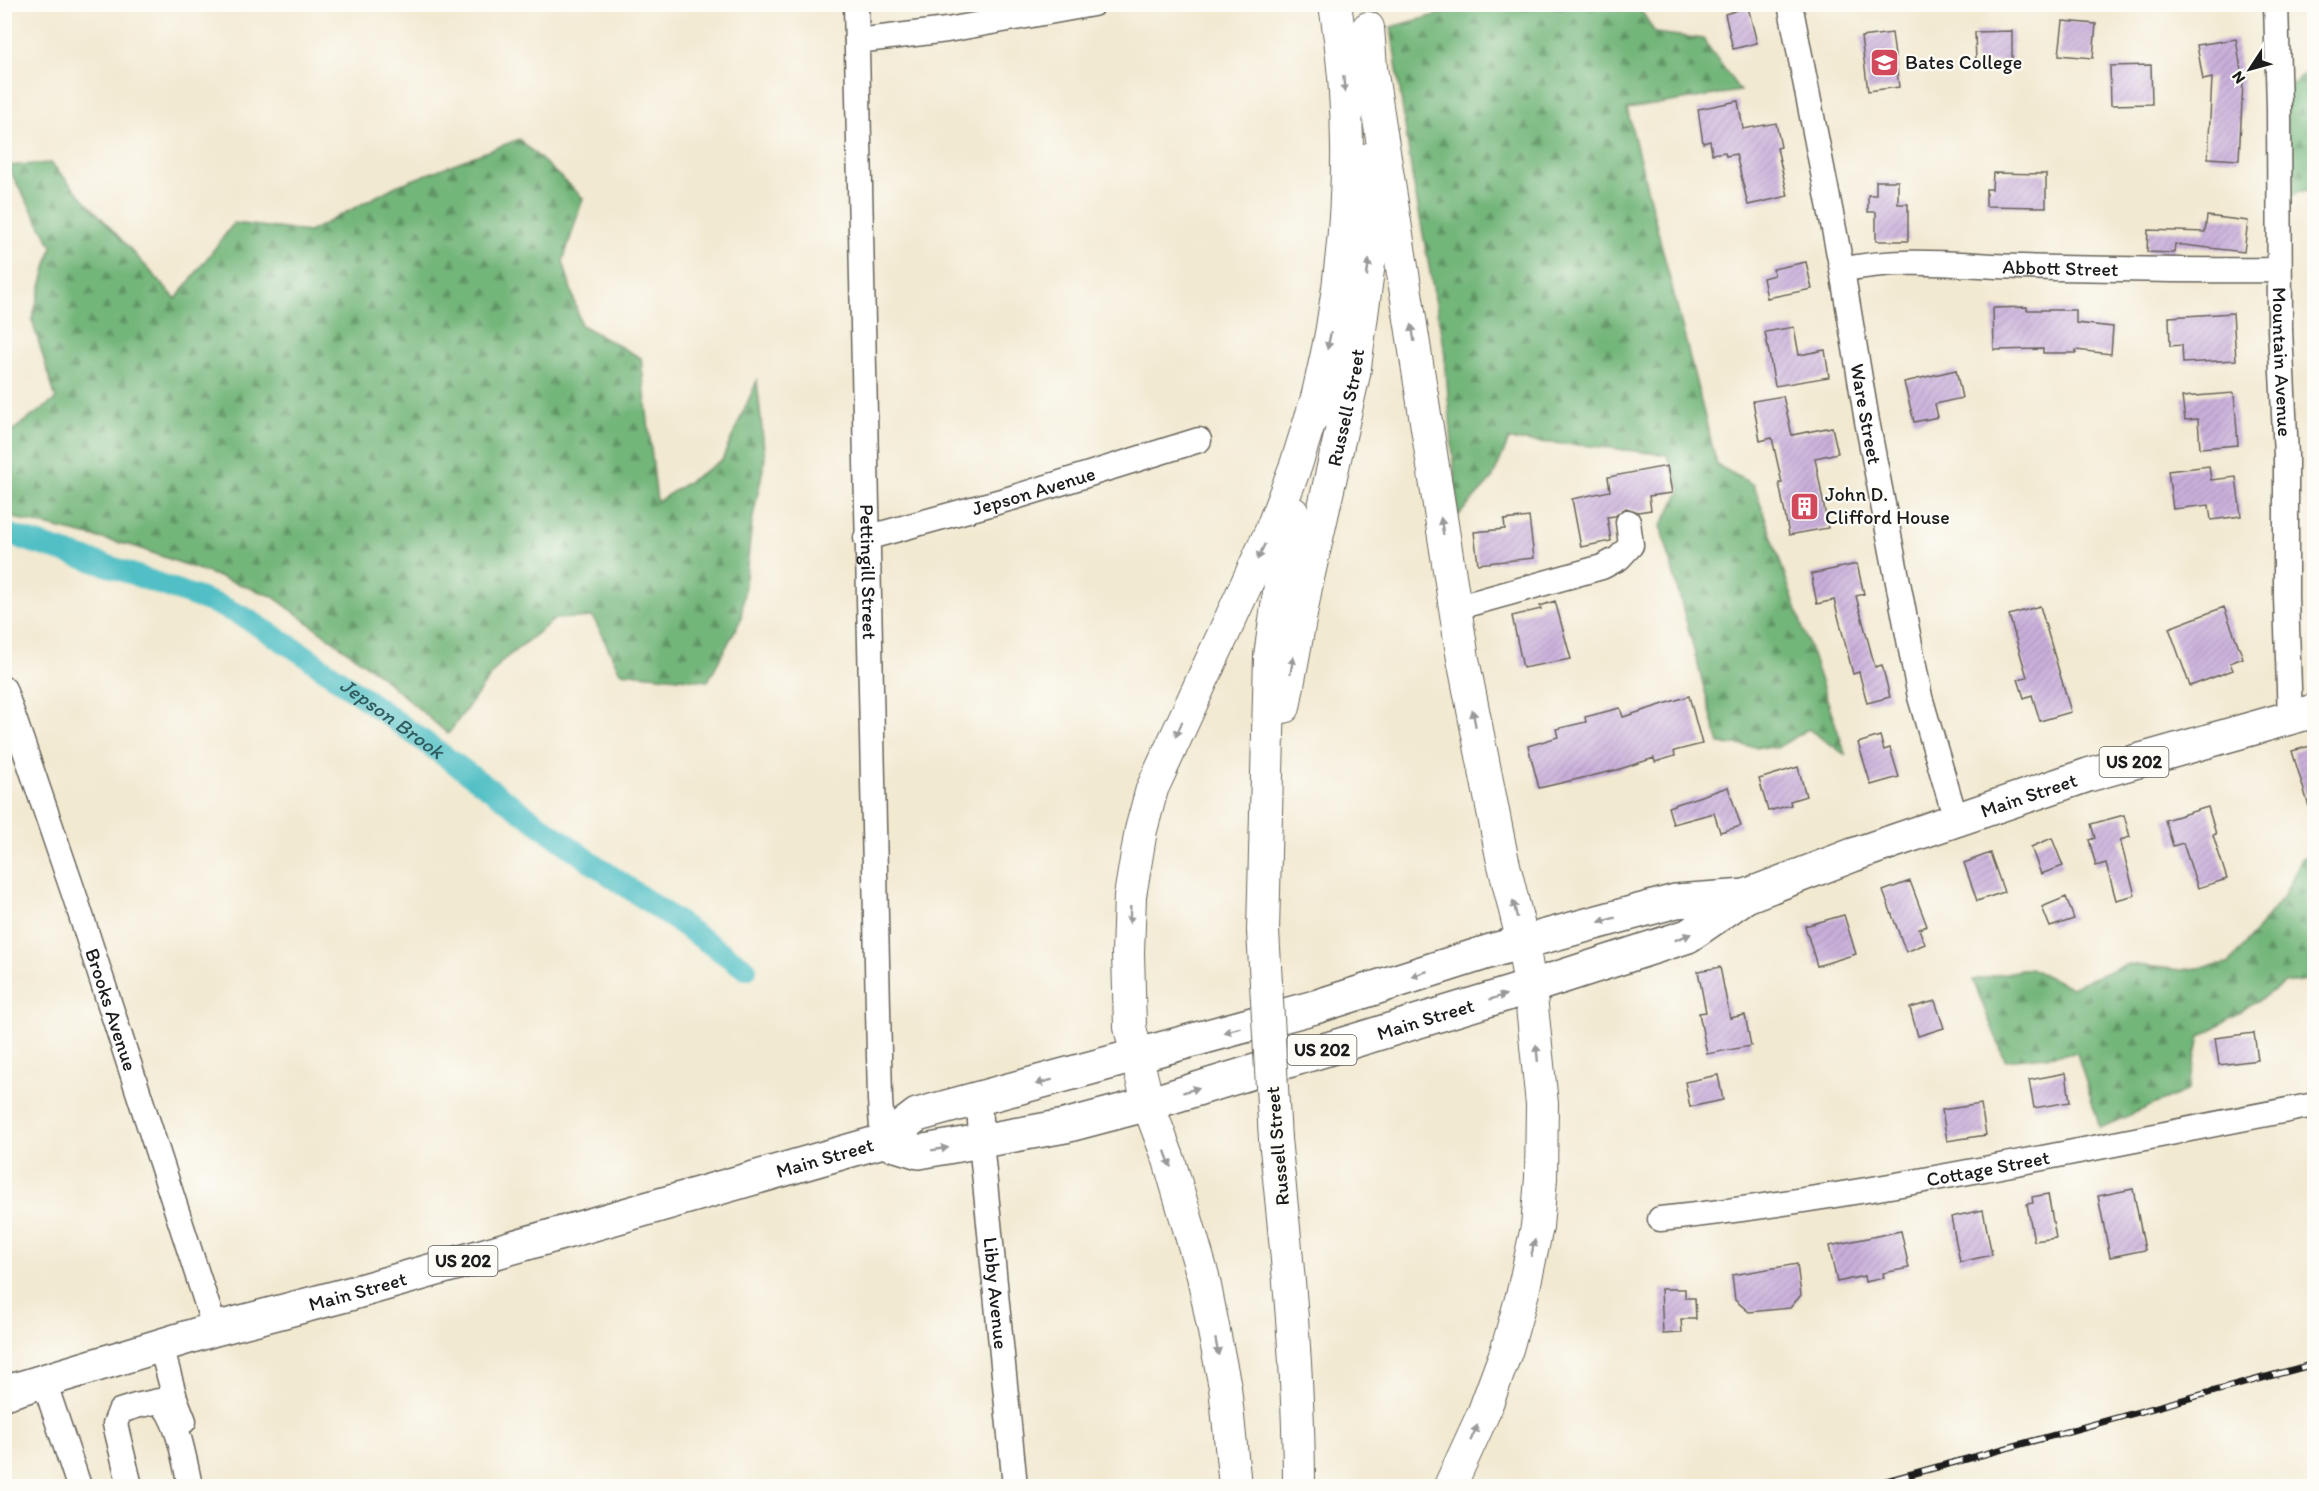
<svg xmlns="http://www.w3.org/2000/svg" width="2319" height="1491" viewBox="0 0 2319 1491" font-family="Itim,sans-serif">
<defs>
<pattern id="forest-firs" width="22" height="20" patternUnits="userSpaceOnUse" patternTransform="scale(1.5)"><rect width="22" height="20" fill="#73b67a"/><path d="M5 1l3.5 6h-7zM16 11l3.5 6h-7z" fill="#5e9363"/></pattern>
<pattern id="building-hatch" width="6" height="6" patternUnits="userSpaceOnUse" patternTransform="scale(1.5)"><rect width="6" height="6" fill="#c9afda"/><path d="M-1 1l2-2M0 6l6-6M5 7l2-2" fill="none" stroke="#ac96ba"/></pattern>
</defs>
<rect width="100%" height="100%" fill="#fdfcf7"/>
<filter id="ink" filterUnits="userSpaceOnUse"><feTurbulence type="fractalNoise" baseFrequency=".0167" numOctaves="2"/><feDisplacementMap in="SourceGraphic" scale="12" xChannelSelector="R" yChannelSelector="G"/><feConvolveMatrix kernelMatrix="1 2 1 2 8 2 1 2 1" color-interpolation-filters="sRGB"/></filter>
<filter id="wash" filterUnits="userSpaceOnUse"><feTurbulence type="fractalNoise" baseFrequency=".008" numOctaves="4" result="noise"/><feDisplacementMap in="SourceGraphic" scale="24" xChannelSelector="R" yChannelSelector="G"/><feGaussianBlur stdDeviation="1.35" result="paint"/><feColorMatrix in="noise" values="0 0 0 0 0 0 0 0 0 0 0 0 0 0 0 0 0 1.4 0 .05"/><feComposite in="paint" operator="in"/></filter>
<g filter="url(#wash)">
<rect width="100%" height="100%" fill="#f2e9d1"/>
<path fill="url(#forest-firs)" stroke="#48694b" stroke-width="1.5" d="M1477 4 1638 5 1655 33 1703 39 1740 91 1627 109 1717 465 1754 485 1846 755 1808 729 1777 748 1719 744 1661 526 1681 490 1667 455 1593 446 1509 440 1492 479 1458 516 1444 347 1412 175 1391 27Z
M2314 60V187L2287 197 2286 89 2312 68Z
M519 139 583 198 563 261 581 325 641 358 657 502 722 460 757 381 765 459 752 522 741 619 708 681 620 672 593 617 555 619 501 662 448 734 377 673 272 596 133 546 5 516V436L56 399 32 320 52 246 7 166 51 163 176 299 234 223 309 232 396 186Z
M2314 855V979L2285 983 2200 1037 2188 1090 2100 1128 2077 1053 2005 1060 1973 980 2030 968 2070 987 2128 964 2181 970 2229 964 2283 897 2302 858Z"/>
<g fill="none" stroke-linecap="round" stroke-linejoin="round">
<path stroke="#51bfc5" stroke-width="22" id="s1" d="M4 533 112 567 216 604 244 617 303 654 591 862 746 969"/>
</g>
<g id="blocks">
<path fill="url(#building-hatch)" d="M1748 7 1757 43 1733 49 1725 14Z
M2063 21 2096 24 2093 58 2059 55Z
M2012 31V61L1976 62 1975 32Z
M1892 33 1899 87 1868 91 1861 37Z
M2236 39 2243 82 2239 160 2208 158 2212 78 2203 80 2197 45Z
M2151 65 2152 104 2111 105 2110 66Z
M1738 101 1743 129 1776 123 1781 147 1777 148 1788 196 1748 205 1736 154 1726 156 1725 152 1712 154 1710 141 1703 143 1698 109Z
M1993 173 2046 174V207L1986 206V189H1992Z
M1876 181H1898V204H1908V241H1876V212H1868V195H1876Z
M2207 216 2248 221 2244 252 2175 244 2174 253 2147 252 2148 230 2205 232Z
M1806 262 1812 289 1767 298 1763 278 1774 275 1773 269Z
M2027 307V310H2076V323L2113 327 2111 354 2076 350V353H2043V349L1994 350 1993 308Z
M2233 313 2236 360 2183 363 2182 345 2170 346 2169 317Z
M1794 327 1799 355 1825 350 1829 377 1775 386 1765 332Z
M1956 370 1962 398 1935 404 1938 417 1914 422 1904 382Z
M2234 393 2238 445 2200 448 2198 419 2185 420 2182 397Z
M1783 396 1792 435 1832 427 1838 453 1815 458 1828 528 1789 535 1779 483H1782L1772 438 1760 441 1753 401Z
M1667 466 1672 493 1649 496 1651 510 1638 512 1626 508 1615 516 1607 517 1611 541 1581 547 1572 499 1610 491 1608 477Z
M2209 466 2211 480 2236 477 2241 516 2211 520 2209 505 2173 509 2168 471Z
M1529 517 1534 558 1478 564 1474 532 1505 529 1504 520Z
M1857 564 1864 594 1856 596 1875 667 1882 665 1890 697 1867 703 1859 672 1853 674 1834 600 1817 604 1811 574Z
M1555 601 1571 659 1523 668 1512 616 1541 609 1540 606Z
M2040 606 2071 712 2040 721 2032 695 2024 698 2018 679 2027 677 2009 615Z
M2224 607 2243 658 2230 663 2233 670 2190 686 2169 628Z
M1689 696 1702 744 1674 751 1675 756 1655 762 1654 758 1617 770 1539 788 1528 746 1558 737 1556 729 1586 722 1585 717 1620 708 1623 717Z
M1880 736 1884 750 1890 748 1899 777 1871 785 1858 743Z
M2314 745V810H2310L2292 751Z
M1798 767 1806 796 1790 801 1791 805 1768 811 1759 779Z
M1728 787 1741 826 1720 832 1714 813 1673 824 1668 807Z
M2208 807 2216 834 2213 835 2227 879 2198 888 2183 843 2173 846 2165 820Z
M2124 815 2130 837 2120 840 2135 895 2116 900 2106 863 2096 866 2089 840 2095 838 2091 824Z
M2052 838 2063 866 2041 874 2031 847Z
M1990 853 2004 892 1977 901 1964 863Z
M1910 881 1927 926 1919 929 1925 944 1906 952 1883 891Z
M2066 897 2074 919 2050 927 2042 907Z
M1844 915 1856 954 1817 966 1805 926Z
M1720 967 1730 1018 1745 1015 1751 1046 1707 1054 1699 1013 1706 1012 1698 971Z
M1935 1001 1944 1028 1918 1036 1910 1008Z
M2254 1033 2258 1060 2219 1065 2215 1038Z
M2066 1073 2070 1102 2034 1108 2029 1080Z
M1718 1075 1723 1100 1690 1107 1685 1082Z
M1981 1104 1986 1135 1947 1141 1942 1110Z
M2133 1189 2145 1250 2110 1257 2098 1196Z
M2048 1194 2056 1238 2034 1241 2027 1204 2033 1203 2032 1197Z
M1983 1210 1992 1255 1960 1262 1951 1217Z
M1901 1231 1909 1268 1883 1273 1884 1278 1865 1282 1864 1276 1837 1282 1829 1246Z
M1797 1264 1801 1295 1790 1308 1749 1312 1735 1300 1732 1275Z
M1661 1289H1685V1298H1695L1696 1319H1681L1682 1333 1663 1334Z"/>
</g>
</g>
<g filter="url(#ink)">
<use href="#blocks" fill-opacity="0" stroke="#67645b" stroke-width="1.5"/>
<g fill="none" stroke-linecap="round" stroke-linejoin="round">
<defs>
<g id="minor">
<path id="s2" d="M856 4 880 1100 883 1141"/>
<path id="s3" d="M1790 4 1842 270 1867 421 1920 697 1956 820"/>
<path id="s4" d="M2276 4 2279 107 2280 330 2286 456V597L2290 719"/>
<path d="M857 41 947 30 1093 4"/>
<path id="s5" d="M1842 270C1899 257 1961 265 2019 267 2106 269 2192 271 2279 270"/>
<path id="s6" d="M866 538 1012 498 1199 440"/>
<path d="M1455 608 1602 567 1619 558 1631 545 1628 522"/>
<path id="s7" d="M4 689 75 897 215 1329"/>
<path id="s8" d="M979 1099 981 1142 1015 1486"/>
<path id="s9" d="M1660 1219C1880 1195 2097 1146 2314 1105"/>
<path d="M161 1346 175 1398 184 1421"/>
<path d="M44 1381 79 1486"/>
<path d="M130 1486 115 1424 120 1411 136 1406 159 1401C178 1416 185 1463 190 1486"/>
</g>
<g id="major">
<path d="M1368 28 1371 68 1463 659 1502 857 1523 943 1530 987 1542 1104 1541 1178 1537 1227 1523 1292 1507 1349 1483 1414 1450 1486"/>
<path d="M1313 417C1319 387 1327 357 1332 328 1350 221 1353 112 1335 4"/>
<path id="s10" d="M1284 707 1306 587 1354 374 1371 248 1369 159"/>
<path d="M1263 931 1270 656 1283 564 1293 513"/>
<path d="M1275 1139C1287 1254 1299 1370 1299 1486"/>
<path d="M1235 1486 1225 1387 1203 1276 1169 1160 1148 1104 1130 1027 1128 953 1130 896 1141 830 1152 789 1270 533 1296 465 1317 398"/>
</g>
<g id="highway">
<path id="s11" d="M883 1141 919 1152 1065 1126 1148 1104 1530 987 1688 936 1746 896 1853 855 2088 775 2314 711"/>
<path id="s12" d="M4 1393 215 1329 353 1293 883 1141 917 1115 1315 1007 1494 950 1676 901 1746 896"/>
</g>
</defs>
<use href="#minor" stroke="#67645b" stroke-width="27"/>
<use href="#major" stroke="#67645b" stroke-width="34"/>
<use href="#highway" stroke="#67645b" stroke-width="36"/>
<use href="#minor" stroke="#fff" stroke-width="24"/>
<use href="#major" stroke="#fff" stroke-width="32"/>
<use href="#highway" stroke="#fff" stroke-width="33"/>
<defs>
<path id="rail" d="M1868 1486 2314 1364"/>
</defs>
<use href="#rail" stroke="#1c1c1c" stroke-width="7"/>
<use href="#rail" stroke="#fdfcf7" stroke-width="4.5" stroke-dasharray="14" stroke-linecap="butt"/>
<defs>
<path id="major-bridge" d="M1263 931 1275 1139"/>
</defs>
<use href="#major-bridge" stroke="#67645b" stroke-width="34" stroke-linecap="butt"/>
<use href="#major-bridge" stroke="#fff" stroke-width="32"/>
</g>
<defs><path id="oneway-solid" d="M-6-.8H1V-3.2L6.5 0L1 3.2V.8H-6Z" transform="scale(1.5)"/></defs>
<g fill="#999">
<use href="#oneway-solid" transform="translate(1344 84) rotate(86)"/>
<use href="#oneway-solid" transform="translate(1368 268) rotate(-82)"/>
<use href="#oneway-solid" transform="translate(1413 333) rotate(-99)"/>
<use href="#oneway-solid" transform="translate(1329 341) rotate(102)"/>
<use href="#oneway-solid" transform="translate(1442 526) rotate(-99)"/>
<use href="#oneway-solid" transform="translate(1261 552) rotate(115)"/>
<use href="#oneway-solid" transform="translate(1292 665) rotate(-80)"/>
<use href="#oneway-solid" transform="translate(1474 718) rotate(-101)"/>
<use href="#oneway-solid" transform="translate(1179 729) rotate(114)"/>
<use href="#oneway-solid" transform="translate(1515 909) rotate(-104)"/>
<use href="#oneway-solid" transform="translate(1130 915) rotate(92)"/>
<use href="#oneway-solid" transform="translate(1607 920) rotate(165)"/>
<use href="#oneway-solid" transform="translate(1683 937) rotate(-22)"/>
<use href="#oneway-solid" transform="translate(1419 974) rotate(162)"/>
<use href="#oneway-solid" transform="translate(1498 997) rotate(-17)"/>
<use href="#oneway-solid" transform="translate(1232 1030) rotate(165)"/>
<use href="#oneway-solid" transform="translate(1537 1053) rotate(-96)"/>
<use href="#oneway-solid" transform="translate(1044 1082) rotate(165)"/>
<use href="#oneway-solid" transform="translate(1191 1090) rotate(-17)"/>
<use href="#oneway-solid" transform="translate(940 1149) rotate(-9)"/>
<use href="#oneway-solid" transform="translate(1168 1159) rotate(70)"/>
<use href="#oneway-solid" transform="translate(1533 1248) rotate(-77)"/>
<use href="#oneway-solid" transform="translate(1217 1347) rotate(79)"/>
<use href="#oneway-solid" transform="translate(1474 1433) rotate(-66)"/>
</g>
</g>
<defs>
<symbol id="university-square" viewBox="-11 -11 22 22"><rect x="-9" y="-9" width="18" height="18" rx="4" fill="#d1495b" stroke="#fdfcf7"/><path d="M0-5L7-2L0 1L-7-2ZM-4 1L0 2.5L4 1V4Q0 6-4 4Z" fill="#fff"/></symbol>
<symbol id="building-square" viewBox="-11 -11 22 22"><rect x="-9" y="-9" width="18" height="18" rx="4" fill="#d1495b" stroke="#fdfcf7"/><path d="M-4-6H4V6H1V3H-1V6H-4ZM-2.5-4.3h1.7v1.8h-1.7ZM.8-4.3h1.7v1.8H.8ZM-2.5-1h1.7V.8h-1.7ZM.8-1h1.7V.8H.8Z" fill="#fff"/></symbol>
</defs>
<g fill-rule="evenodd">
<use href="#university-square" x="1868" y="46" width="33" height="33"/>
<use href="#building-square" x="1788" y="490" width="33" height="33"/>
</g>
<g text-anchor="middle" stroke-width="4.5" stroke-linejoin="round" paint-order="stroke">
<g fill="#fdfcf7" stroke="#605f5e" stroke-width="1.5">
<rect x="2099.5" y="747" width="69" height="30" rx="4.5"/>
<rect x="1287.5" y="1035" width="69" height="30" rx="4.5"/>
<rect x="428.5" y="1246" width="69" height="30" rx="4.5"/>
</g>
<g font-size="18" font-weight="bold" fill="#1c1c1c">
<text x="2134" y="768">US 202</text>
<text x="1322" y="1056">US 202</text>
<text x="463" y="1267">US 202</text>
</g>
<g font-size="20" fill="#1c1c1c" stroke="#fdfcf7" text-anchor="start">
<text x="1905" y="69">Bates College</text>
<text x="1825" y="501">John D.<tspan x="1825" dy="23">Clifford House</tspan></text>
</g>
<g font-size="20" fill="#1c1c1c" stroke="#fdfcf7">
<text dy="7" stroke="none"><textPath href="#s5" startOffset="219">Abbott Street</textPath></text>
<text dy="7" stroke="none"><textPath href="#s4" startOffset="358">Mountain Avenue</textPath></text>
<text dy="7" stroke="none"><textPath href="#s10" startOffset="306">Russell Street</textPath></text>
<text dy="7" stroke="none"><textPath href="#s3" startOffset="417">Ware Street</textPath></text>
<text dy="7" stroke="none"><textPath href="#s6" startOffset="174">Jepson Avenue</textPath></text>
<text dy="7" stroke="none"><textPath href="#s2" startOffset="568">Pettingill Street</textPath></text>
<text dy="7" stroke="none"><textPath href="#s11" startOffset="1208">Main Street</textPath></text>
<text dy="7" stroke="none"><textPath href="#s7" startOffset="338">Brooks Avenue</textPath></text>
<text dy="7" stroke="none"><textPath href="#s11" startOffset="562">Main Street</textPath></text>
<text transform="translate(1277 1146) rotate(-95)" y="7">Russell Street</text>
<text dy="7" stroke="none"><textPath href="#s12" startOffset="854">Main Street</textPath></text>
<text dy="7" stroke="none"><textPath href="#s9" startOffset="332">Cottage Street</textPath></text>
<text dy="7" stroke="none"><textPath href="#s12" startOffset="368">Main Street</textPath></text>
<text dy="7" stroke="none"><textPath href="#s8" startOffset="195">Libby Avenue</textPath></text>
</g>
<g font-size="21" font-style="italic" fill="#315d60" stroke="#fdfcf7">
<text dy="7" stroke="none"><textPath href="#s1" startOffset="434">Jepson Brook</textPath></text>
</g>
</g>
<rect width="2319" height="1491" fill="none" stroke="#fdfcf7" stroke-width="24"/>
<g transform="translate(2250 69) rotate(234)" stroke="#fdfcf7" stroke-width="4.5" paint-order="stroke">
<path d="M0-4.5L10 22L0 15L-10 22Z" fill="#1c1c1c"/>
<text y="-9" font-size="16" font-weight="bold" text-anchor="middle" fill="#1c1c1c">N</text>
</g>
</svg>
